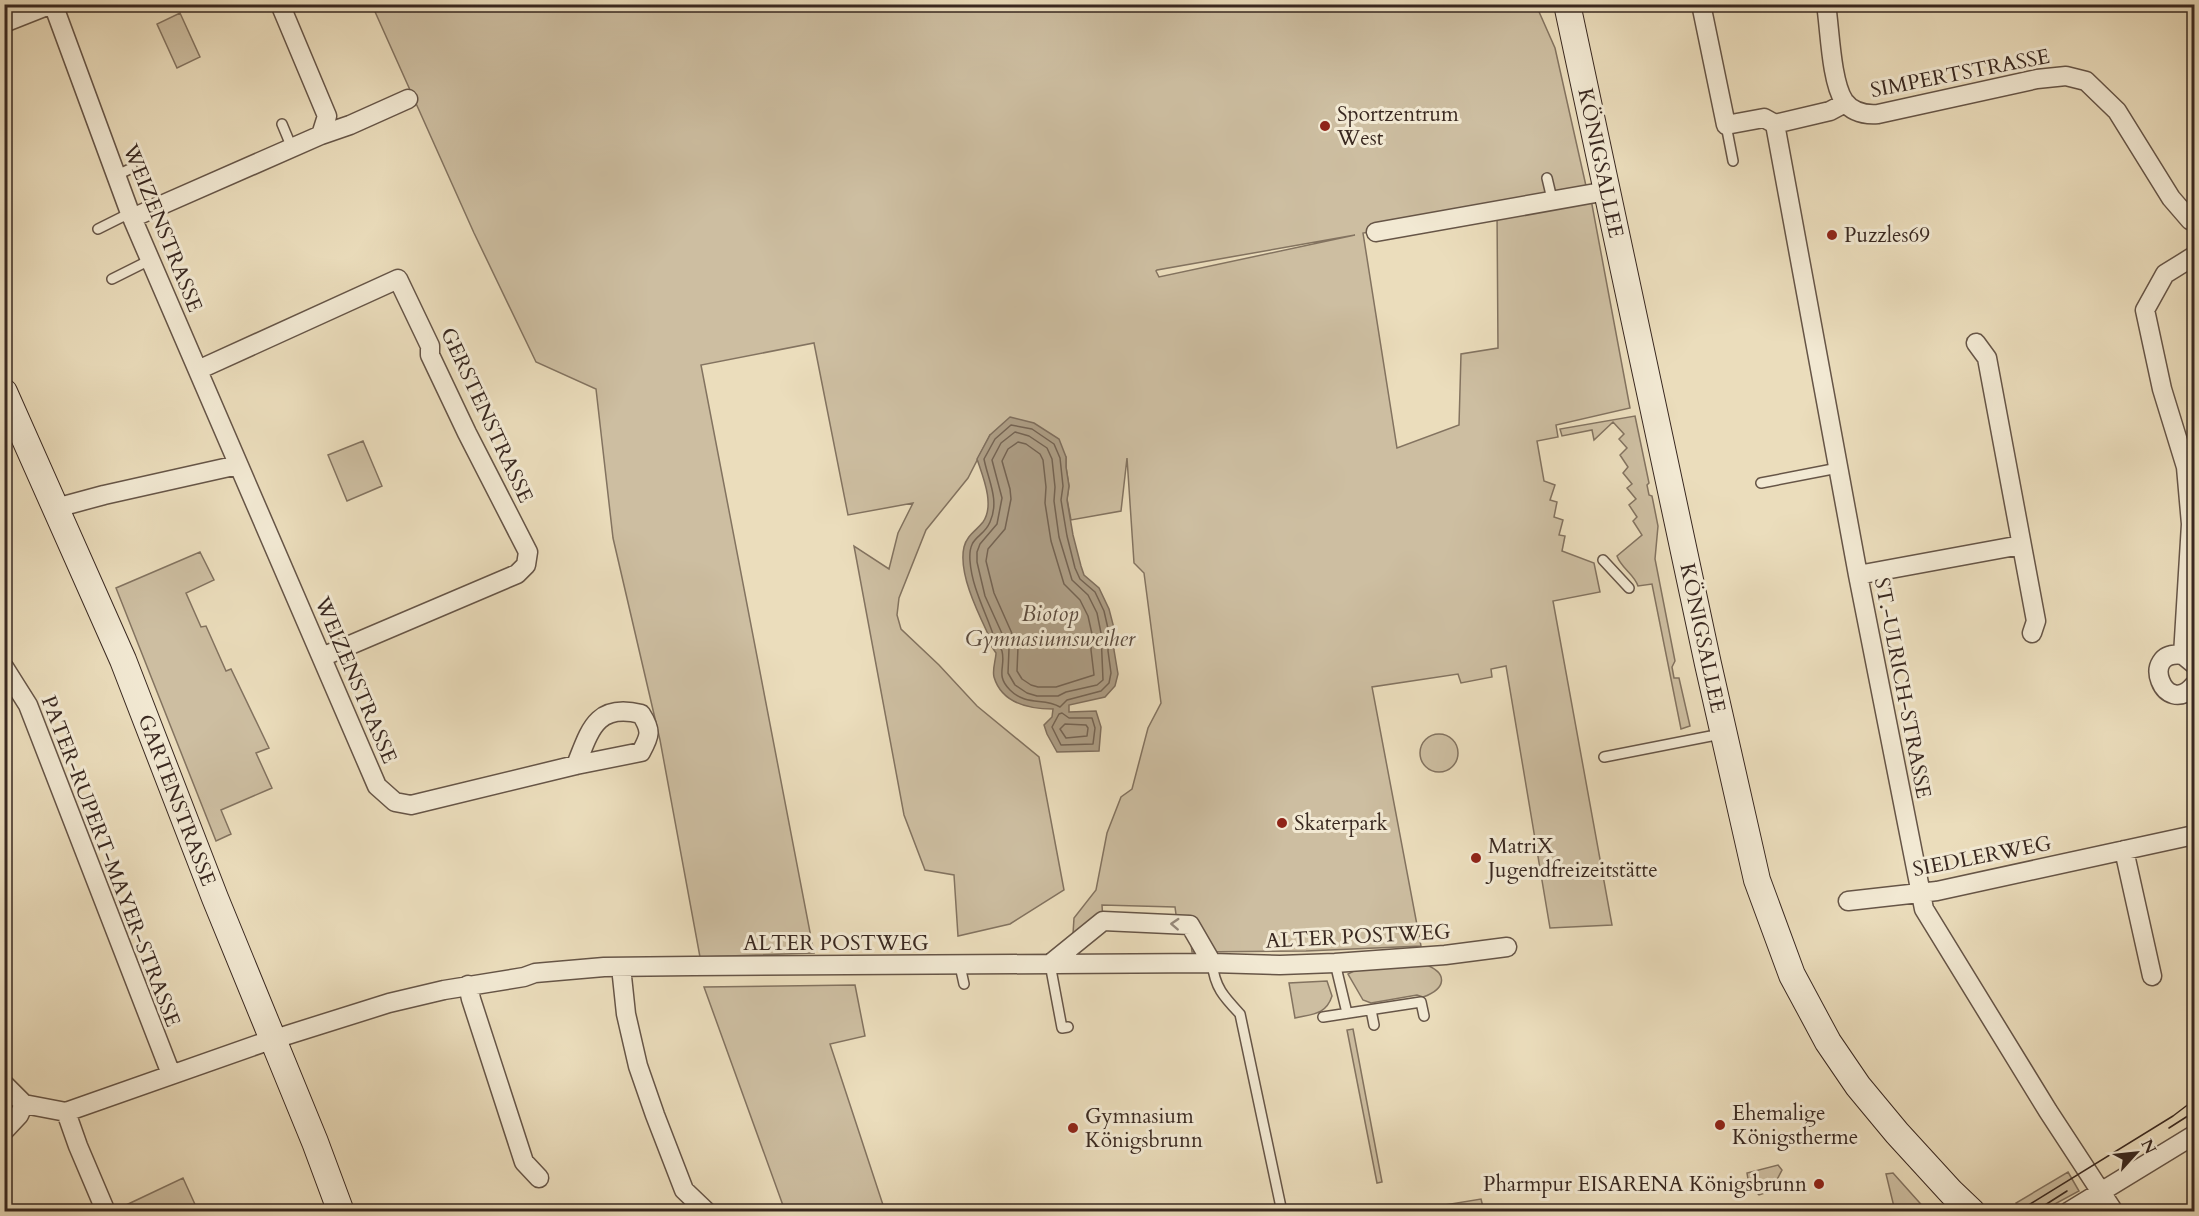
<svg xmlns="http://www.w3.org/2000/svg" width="2199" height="1216" viewBox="0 0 2199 1216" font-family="Cardo,serif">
<rect width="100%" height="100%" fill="#ebddbc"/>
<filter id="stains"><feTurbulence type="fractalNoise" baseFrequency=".00333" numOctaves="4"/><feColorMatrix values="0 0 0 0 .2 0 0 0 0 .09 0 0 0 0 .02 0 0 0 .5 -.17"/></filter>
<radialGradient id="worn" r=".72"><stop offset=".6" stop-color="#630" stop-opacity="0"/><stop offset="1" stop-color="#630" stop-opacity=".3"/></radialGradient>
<path fill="#cdbea1" stroke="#837360" stroke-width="1.5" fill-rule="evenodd" d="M372 5H1536L1555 48 1586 186 1590 194 1630 408 1556 425 1558 437 1537 441 1544 481 1555 485 1550 500 1557 502 1554 517 1563 520 1559 535 1565 536 1562 551 1594 563 1600 592 1553 601 1612 925 1550 928 1506 666 1491 669 1492 677 1461 683 1458 674 1372 687 1421 946 1306 951 1192 952 1188 916 1177 922 1175 907 1102 905 1103 921 1083 937 1073 934 1074 918 1096 890 1107 833 1121 797 1132 789 1148 728 1161 703 1144 573 1134 563 1127 458 1121 511 1071 520 1067 499 1069 486 1066 467V457L990 435 968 478 926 530 899 598 897 615 901 629 939 665 977 706 1039 757 1064 890 1010 924 958 936 954 875 925 870 904 815 854 546 889 569 898 533 913 503 848 515 814 343 701 365 814 953 700 957 660 740 613 538 596 389 536 362 474 233ZM1497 210 1498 348 1461 354 1459 425 1397 448 1363 233ZM1355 235 1159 277 1156 271 1157 270Z
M180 13 200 57 177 68 157 24Z
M1635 416 1649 483 1647 485 1649 495 1652 496 1658 526 1655 559 1675 661 1672 667 1674 678H1679L1690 726 1681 729 1652 584 1638 586C1634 574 1621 568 1617 556L1642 535 1633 521 1637 517 1629 505 1636 499 1627 488 1632 484 1623 473 1628 467 1620 455 1627 448 1619 439 1624 434 1613 422 1594 440 1592 430 1562 436 1560 429Z
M363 441 382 486 347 501 328 455Z
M200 552 214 580 186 593 201 627 206 626 226 671 231 669 269 748 256 753 272 788 221 810 231 834 216 841 116 588Z
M1420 753a19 19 0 1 1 38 0a19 19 0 1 1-38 0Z
M1424 964C1449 973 1446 989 1423 997L1417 995 1371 1003 1363 1000 1348 974 1358 969Z
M1327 981 1332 996C1326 1015 1312 1014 1295 1018L1289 983Z
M855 985 865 1036 830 1044 885 1211H785L704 987Z
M1353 1029 1382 1182 1377 1183 1347 1030Z
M1778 1165 1782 1170 1771 1191 1759 1195 1749 1185 1747 1173Z
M2068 1172 2079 1191 2042 1211H2021L2016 1203Z
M1893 1173 1927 1211H1895L1886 1174Z
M183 1178 198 1211H126L124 1206Z
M1481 1199 1484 1211H1408Z"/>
<path fill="#ae9f87" stroke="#7f6f5e" stroke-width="1.5" d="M1010 417 1034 423 1059 439 1066 457V467L1069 486 1067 500 1073 535 1081 566 1084 575 1099 588 1109 609 1115 632 1114 650 1118 674 1115 686 1105 697 1069 705V712L1096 711 1101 727 1099 751 1057 752 1047 734 1044 725 1052 717 1053 709C1029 709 1002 704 994 677 992 670 996 659 996 653L988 641 989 636C978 613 958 573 964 547 967 535 976 531 983 522 995 505 983 477 977 459L990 435Z"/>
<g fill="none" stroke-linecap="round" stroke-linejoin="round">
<path stroke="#746454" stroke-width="1.5" d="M1011 425 1032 429 1054 444 1060 458 1063 486 1061 500 1067 536 1075 568 1080 579 1095 592 1104 611 1109 633 1108 651 1111 673 1109 683 1101 691 1067 700 1060 707C1044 697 1027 707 1010 690 995 675 1006 667 1002 651 1001 647 996 644 995 640 987 614 972 589 970 561 968 535 983 539 990 522 1000 500 988 480 984 459L995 439Z
M1015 432 1029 436 1047 448 1052 459 1055 487 1054 501 1059 537 1072 580 1088 595 1097 613 1101 633 1103 680 1097 685 1066 692 1058 696H1037L1027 693 1015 685 1008 673 1009 649 985 596 977 562V552L980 544 997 524 1002 498 992 460 1001 443Z
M1018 442 1026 444 1040 454 1043 460 1046 487 1045 503 1051 541 1064 584 1080 600 1088 616 1092 634 1091 650 1094 675 1056 687H1038L1031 685 1022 679 1017 671 1018 647 994 593 986 561 988 549 1005 529 1011 499 1010 489 1002 461 1008 449Z
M1062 713 1069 718H1092L1095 728 1093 744 1061 745 1052 727 1059 714Z
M1065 724 1086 725 1088 728 1087 736 1066 738 1060 729Z"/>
<defs>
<path id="lane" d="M282 124 292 148
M1726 125 1733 161
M115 176 132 168
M1547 178 1552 199
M98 229 130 213
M112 279 150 260
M1761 483 1838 468
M1603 560 1629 588
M1604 757 1721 734
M1212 963C1215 988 1224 997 1240 1014L1282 1212
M1335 963 1347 1013
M1050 964 1062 1028 1068 1027
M960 966 964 984
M1371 1010 1374 1025
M1323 1017 1421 1002 1424 1016"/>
<path id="street" d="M53 4 130 213 377 786 395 802 411 805 576 765 641 752C650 736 652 731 641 714 596 703 590 730 576 765
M1701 4 1726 125 1764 118 1775 124 1830 111 1845 103
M1826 4C1830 30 1831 81 1844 101 1852 112 1865 115 1878 114L2037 79 2066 76 2086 81 2117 111 2171 198 2190 220 2194 222
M4 23 52 4
M1775 124 1858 575 1924 909 2048 1111 2114 1212
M321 135 350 125 408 99
M132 218 321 135 327 116 280 4
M1376 232 1607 191
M1976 343 1987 358 2036 621 2032 633
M198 370 398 279 430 346V355L467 433 528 552 526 565 517 574 322 657
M56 508 104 495 238 465
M1858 575 2021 545
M2183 655 2191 524 2186 467 2162 389 2145 310 2165 274 2194 256
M2194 664 2183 655C2137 649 2165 720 2194 685
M4 667 28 705 171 1074
M2124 850 2152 976
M1848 901 1937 891 2194 835
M1050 964 1103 921 1190 925 1212 963
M621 967 626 1014 638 1066 655 1115 684 1190 707 1212
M468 985 471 999 524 1162 539 1178
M4 1084 24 1104 66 1112 262 1043 389 1003 444 990 524 977 535 973 604 967 693 966 1212 963 1280 965 1335 963 1445 955 1507 947
M66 1112 78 1146 106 1212
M4 1131 19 1115 24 1104
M2068 1212 2194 1135"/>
<path id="secondary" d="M1567 4 1708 664 1757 880 1792 975 1828 1042 1858 1086 1897 1133 1951 1192 1972 1212
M4 392 123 660 215 898 315 1142 341 1212"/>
</defs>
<use href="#lane" stroke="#665547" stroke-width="12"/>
<use href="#street" stroke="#665547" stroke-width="21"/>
<use href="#secondary" stroke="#392820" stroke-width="28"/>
<use href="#lane" stroke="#f2e9d3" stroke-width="9"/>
<use href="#street" stroke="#f2e9d3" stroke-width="18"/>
<use href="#secondary" stroke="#f2e9d3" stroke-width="26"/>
<path stroke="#392820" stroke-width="1.5" d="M2169 1128 2194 1112
M2017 1212 2173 1116 2194 1100
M2034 1212 2067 1191"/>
</g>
<defs><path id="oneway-chevron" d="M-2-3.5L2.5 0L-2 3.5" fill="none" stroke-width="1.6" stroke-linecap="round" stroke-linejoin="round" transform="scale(1.5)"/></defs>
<use stroke="#96887a" href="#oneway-chevron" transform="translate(1175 924) rotate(-177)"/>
<g fill="#8f2418" stroke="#f2e9d3" stroke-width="2">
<circle cx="1325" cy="126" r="6"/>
<circle cx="1832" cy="235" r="6"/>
<circle cx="1282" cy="823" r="6"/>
<circle cx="1476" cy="858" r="6"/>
<circle cx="1720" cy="1125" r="6"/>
<circle cx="1073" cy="1128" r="6"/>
<circle cx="1819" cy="1184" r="6"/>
</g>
<g text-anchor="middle" stroke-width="6" stroke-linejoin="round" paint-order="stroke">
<g font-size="21" fill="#392820" stroke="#f2e9d3">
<text transform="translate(1960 73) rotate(-11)" y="7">SIMPERTSTRASSE</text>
<text transform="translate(1601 163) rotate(78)" y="7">KÖNIGSALLEE</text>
<text transform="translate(163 228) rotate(68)" y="7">WEIZENSTRASSE</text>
<text transform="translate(487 415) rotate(65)" y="7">GERSTENSTRASSE</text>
<text transform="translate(1703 638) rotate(78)" y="7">KÖNIGSALLEE</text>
<text transform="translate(356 680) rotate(67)" y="7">WEIZENSTRASSE</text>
<text transform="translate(1903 688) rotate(79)" y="7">ST.-ULRICH-STRASSE</text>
<text transform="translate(177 800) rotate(69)" y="7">GARTENSTRASSE</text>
<text transform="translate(1982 856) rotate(-11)" y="7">SIEDLERWEG</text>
<text transform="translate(111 861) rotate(69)" y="7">PATER-RUPERT-MAYER-STRASSE</text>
<text transform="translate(1358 936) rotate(-3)" y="7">ALTER POSTWEG</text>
<text x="836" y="950">ALTER POSTWEG</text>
</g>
<g font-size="21" fill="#392820" stroke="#f2e9d3" text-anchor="start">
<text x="1337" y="121">Sportzentrum<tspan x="1337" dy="24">West</tspan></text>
<text x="1844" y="242">Puzzles69</text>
<text x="1294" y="830">Skaterpark</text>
<text x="1488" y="853">MatriX<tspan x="1488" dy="24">Jugendfreizeitstätte</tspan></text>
<text x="1732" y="1120">Ehemalige<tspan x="1732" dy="24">Königstherme</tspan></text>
<text x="1085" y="1123">Gymnasium<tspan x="1085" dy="24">Königsbrunn</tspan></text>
<text x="1807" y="1191" text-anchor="end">Pharmpur EISARENA Königsbrunn</text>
</g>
<g font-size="22" font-style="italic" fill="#5c4c3f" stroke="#f2e9d3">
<text x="1050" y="621">Biotop<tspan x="1050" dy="25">Gymnasiumsweiher</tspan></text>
</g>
</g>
<rect width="2199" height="1216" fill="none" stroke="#ebddbc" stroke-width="24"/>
<rect x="6" y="6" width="2187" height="1204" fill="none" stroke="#392820" stroke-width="3"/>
<rect x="12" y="12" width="2175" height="1192" fill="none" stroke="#392820" stroke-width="1.5"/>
<g transform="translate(2136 1153) rotate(63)" stroke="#f2e9d3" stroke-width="4.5" paint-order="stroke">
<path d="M0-4.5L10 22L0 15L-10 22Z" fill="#392820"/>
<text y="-9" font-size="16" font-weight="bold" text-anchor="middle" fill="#392820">N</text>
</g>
<rect width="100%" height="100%" filter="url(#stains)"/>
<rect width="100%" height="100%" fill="url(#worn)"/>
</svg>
